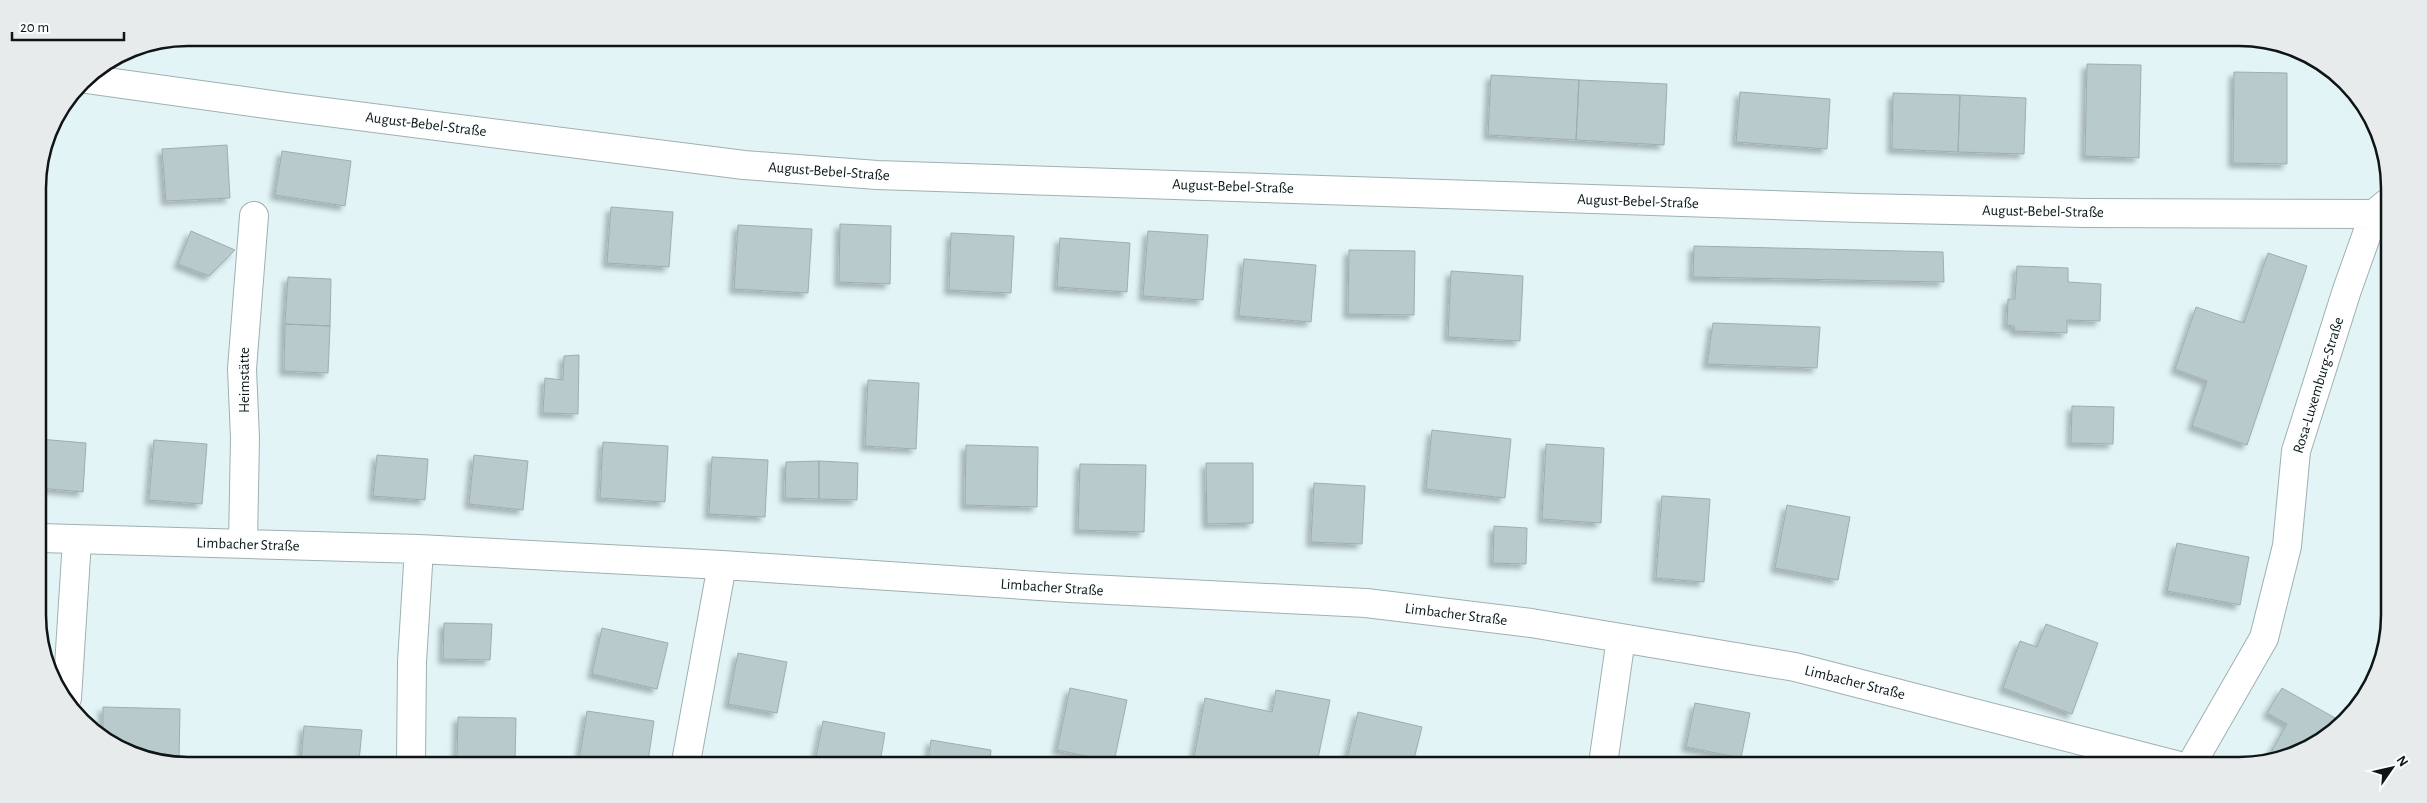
<svg xmlns="http://www.w3.org/2000/svg" width="2427" height="803" viewBox="0 0 2427 803" font-family="'Alegreya Sans',sans-serif">
<defs>
<filter id="shadow"><feDropShadow dx="-4.5" dy="4.5" stdDeviation="2.5" flood-color="#0004"/></filter>
</defs>
<rect width="100%" height="100%" fill="#e2f4f6"/>
<path fill="#b9cacc" stroke="#9eaeb0" filter="url(#shadow)" d="M2087 64 2141 65 2139 158 2085 156Z
M2234 72 2287 73V164L2233 163Z
M1491 75 1579 80 1576 140 1488 135Z
M1579 80 1667 84 1664 145 1576 140Z
M1740 92 1830 99 1827 149 1736 142Z
M1893 93 1960 95 1958 152 1892 149Z
M1960 95 2026 98 2024 154 1958 152Z
M227 145 230 198 166 201 162 149Z
M282 151 351 161 345 206 275 195Z
M611 207 673 212 669 267 607 263Z
M840 224 891 226 890 284 839 282Z
M738 225 812 229 808 293 734 289Z
M191 231 235 250 209 276 178 264Z
M1148 231 1208 235 1203 300 1143 296Z
M951 233 1014 236 1011 293 949 290Z
M1060 238 1130 243 1127 292 1057 287Z
M1694 246 1943 252 1944 282 1693 277Z
M1349 250 1415 251 1414 315 1348 314Z
M2268 253 2307 266 2247 445 2192 426 2207 381 2175 369 2196 307 2244 323Z
M1244 259 1316 265 1311 322 1239 316Z
M2017 266 2068 268V282L2101 284 2100 321 2067 320V333L2015 331 2014 326 2007 325 2008 299H2015Z
M1451 271 1523 276 1520 341 1448 337Z
M288 277 331 279 330 326 285 324Z
M1713 323 1820 327 1817 368 1707 364Z
M285 324 330 326 328 373 284 371Z
M579 355 578 414 543 413 545 378 563 380 564 356Z
M868 380 919 383 916 449 865 446Z
M2072 406 2114 407 2113 444 2071 443Z
M1432 430 1511 439 1505 498 1426 489Z
M39 439 86 443 83 492 39 488Z
M154 440 207 444 202 504 149 500Z
M603 442 668 446 665 502 600 498Z
M1546 444 1604 448 1601 523 1542 519Z
M966 445 1038 447 1037 507 965 505Z
M377 455 428 459 425 500 373 496Z
M474 455 528 461 523 510 469 504Z
M712 457 768 460 765 517 709 514Z
M819 461 858 463 857 500 819 499Z
M819 461V499L785 498 786 462Z
M1206 463H1253V523L1207 524Z
M1080 464 1146 465 1144 532 1078 530Z
M1314 483 1365 486 1362 544 1311 542Z
M1662 496 1710 499 1704 582 1656 578Z
M1787 505 1850 517 1838 580 1775 568Z
M1494 526 1527 528 1526 564 1493 563Z
M2177 543 2249 557 2240 605 2167 591Z
M444 623 492 624 490 660 443 659Z
M2046 624 2098 643 2072 714 2003 688 2020 641 2037 647Z
M602 628 668 643 657 689 592 674Z
M738 653 787 662 777 713 728 704Z
M1070 688 1127 700 1114 762 1057 750Z
M2282 688 2337 719 2327 736 2287 757 2279 759 2270 754 2287 724 2267 713Z
M1276 690 1330 700 1317 763H1193L1205 698 1272 712Z
M1695 703 1750 713 1741 758 1686 747Z
M103 707 180 709 179 760H149L113 745 103 737Z
M587 711 654 721 648 761H579Z
M1358 712 1422 727 1413 763H1346Z
M458 717 516 718 515 761H457Z
M823 721 885 733 880 762H815Z
M304 726 362 730 359 761H301Z
M931 740 991 750 990 762H928Z"/>
<g fill="none" stroke-linecap="round" stroke-linejoin="round">
<defs>
<path id="minor" d="M86 79 287 107 744 165 877 175 1859 208 2085 213 2386 214
M40 538 419 549 722 565 1070 588 1366 603 1531 623 1795 667 2176 765
M243 543 245 438 242 369 254 216
M67 698 77 540
M411 761 412 662 419 549
M686 762 722 565
M1603 764 1621 638
M2191 765 2264 638 2287 546 2296 451 2347 290 2374 214 2386 204"/>
</defs>
<use href="#minor" stroke="#9fb0b1" stroke-width="30"/>
<use href="#minor" stroke="#fff" stroke-width="28"/>
</g>
<g text-anchor="middle" stroke-width="4" stroke-linejoin="round" paint-order="stroke">
<g font-size="15" fill="#0f1516" stroke="#fafefe">
<text transform="translate(426 124) rotate(7)" y="5">August-Bebel-Straße</text>
<text transform="translate(829 171) rotate(4)" y="5">August-Bebel-Straße</text>
<text transform="translate(1233 186) rotate(2)" y="5">August-Bebel-Straße</text>
<text transform="translate(1638 201) rotate(2)" y="5">August-Bebel-Straße</text>
<text transform="translate(2043 211) rotate(1)" y="5">August-Bebel-Straße</text>
<text transform="translate(244 380) rotate(-90)" y="5">Heimstätte</text>
<text transform="translate(2318 385) rotate(-73)" y="5">Rosa-Luxemburg-Straße</text>
<text transform="translate(248 544) rotate(2)" y="5">Limbacher Straße</text>
<text transform="translate(1052 587) rotate(4)" y="5">Limbacher Straße</text>
<text transform="translate(1456 614) rotate(7)" y="5">Limbacher Straße</text>
<text transform="translate(1855 682) rotate(14)" y="5">Limbacher Straße</text>
</g>
</g>
<path d="M0 0H2427V803H0ZM188 46H2239A142 142 0 0 1 2381 188V615A142 142 0 0 1 2239 757H188A142 142 0 0 1 46 615V188A142 142 0 0 1 188 46Z" fill="#e7ebeb" fill-rule="evenodd"/>
<path fill="none" stroke="#0f1516" stroke-width="2.5" d="M188 46H2239A142 142 0 0 1 2381 188V615A142 142 0 0 1 2239 757H188A142 142 0 0 1 46 615V188A142 142 0 0 1 188 46Z"/>
<g transform="translate(2392 768) rotate(56)" stroke="#fafefe" stroke-width="4" paint-order="stroke">
<path d="M0-4L9 19L0 12L-9 19Z" fill="#0f1516"/>
<text y="-8" font-size="14" font-weight="bold" text-anchor="middle" fill="#0f1516">N</text>
</g>
<path d="M12 32v8h112v-8" fill="none" stroke="#0f1516" stroke-width="2.5"/>
<text x="20" y="32" font-size="15" fill="#0f1516" stroke="#fafefe" stroke-width="4" paint-order="stroke">20 m</text>
</svg>
